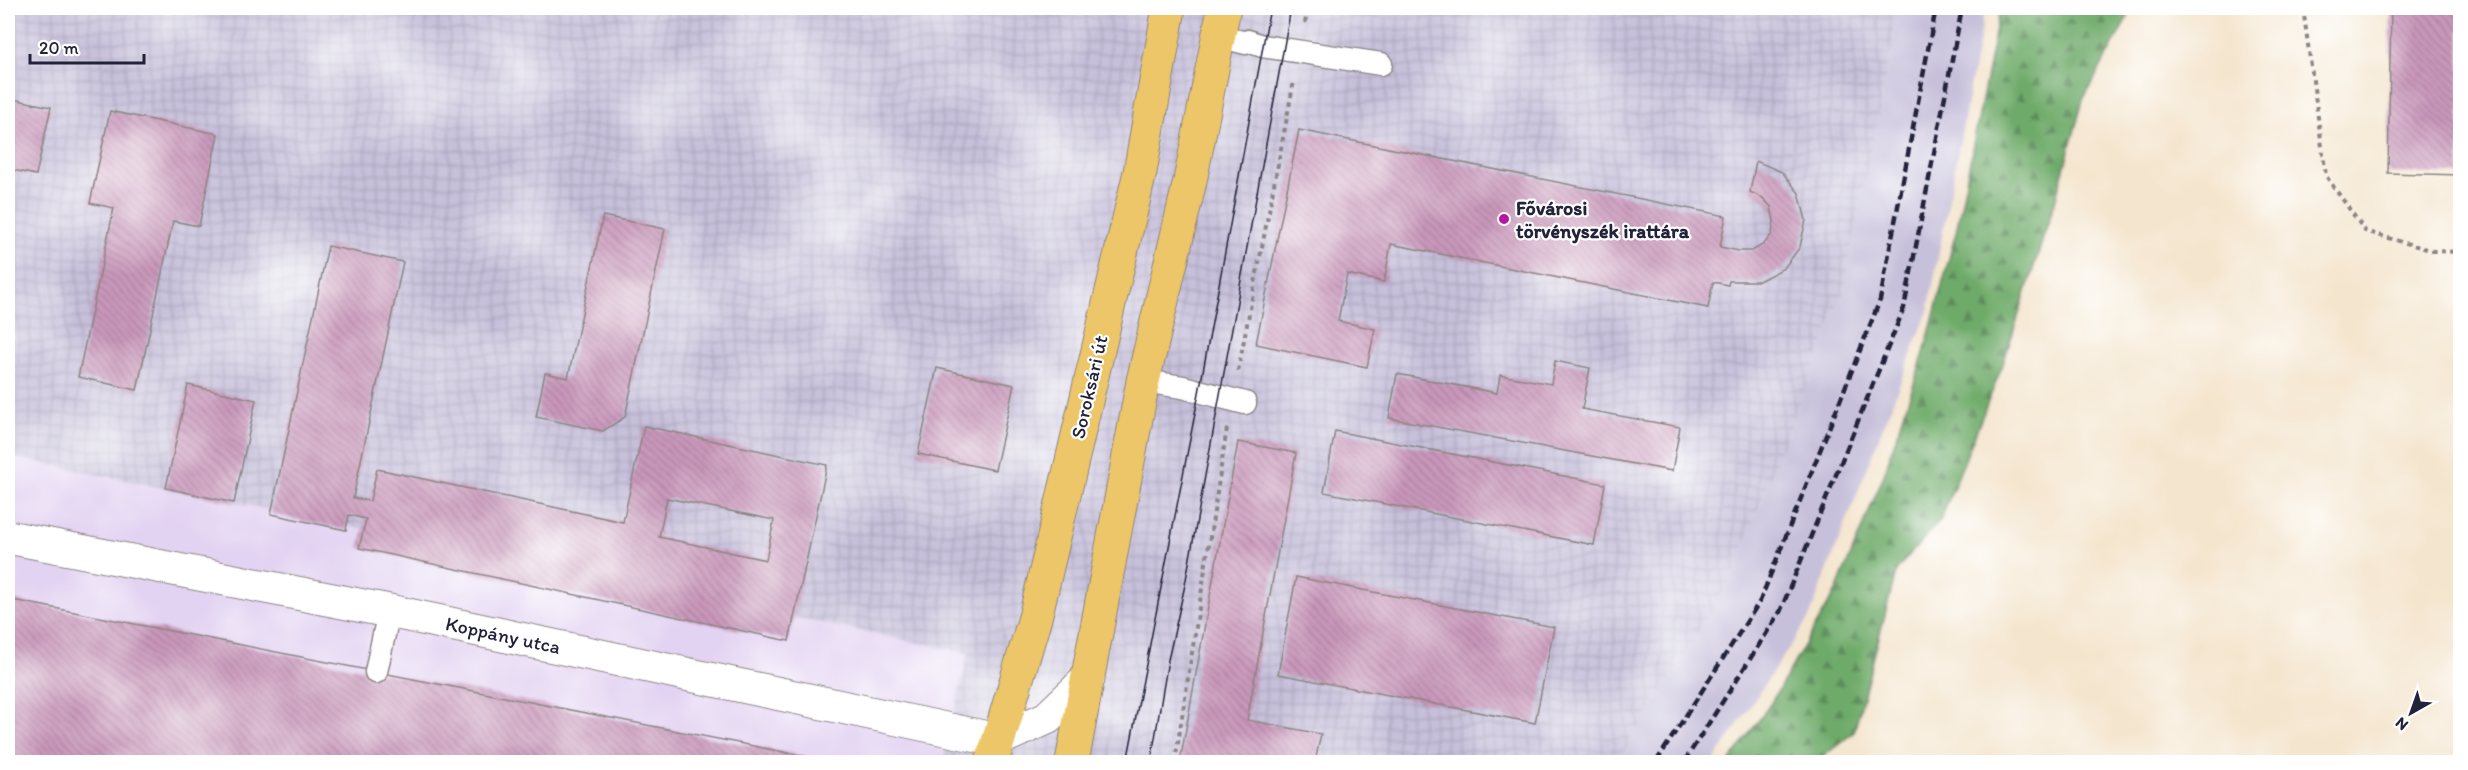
<svg xmlns="http://www.w3.org/2000/svg" width="2468" height="770" viewBox="0 0 2468 770" font-family="Itim,sans-serif">
<defs>
<pattern id="industrial-grid" width="8" height="8" patternUnits="userSpaceOnUse" patternTransform="scale(1.5)"><rect width="8" height="8" fill="#c6c0da"/><path d="M0 4h8M4 0v8" fill="none" stroke="#aaa5bc"/></pattern>
<pattern id="forest-firs" width="22" height="20" patternUnits="userSpaceOnUse" patternTransform="scale(1.5)"><rect width="22" height="20" fill="#6eaa69"/><path d="M5 1l3.5 6h-7zM16 11l3.5 6h-7z" fill="#5a8a58"/></pattern>
<pattern id="building-back-hatch" width="6" height="6" patternUnits="userSpaceOnUse" patternTransform="scale(1.5)"><rect width="6" height="6" fill="#ca98bb"/><path d="M-1 5l2 2M0 0l6 6M5-1l2 2" fill="none" stroke="#a47c99"/></pattern>
</defs>
<rect width="100%" height="100%" fill="#fff"/>
<filter id="ink" filterUnits="userSpaceOnUse"><feTurbulence type="fractalNoise" baseFrequency=".0167" numOctaves="2"/><feDisplacementMap in="SourceGraphic" scale="12" xChannelSelector="R" yChannelSelector="G"/><feConvolveMatrix kernelMatrix="1 2 1 2 8 2 1 2 1" color-interpolation-filters="sRGB"/></filter>
<filter id="wash" filterUnits="userSpaceOnUse"><feTurbulence type="fractalNoise" baseFrequency=".008" numOctaves="4" result="noise"/><feDisplacementMap in="SourceGraphic" scale="24" xChannelSelector="R" yChannelSelector="G"/><feGaussianBlur stdDeviation="1.35" result="paint"/><feColorMatrix in="noise" values="0 0 0 0 0 0 0 0 0 0 0 0 0 0 0 0 0 1.4 0 .05"/><feComposite in="paint" operator="in"/></filter>
<g filter="url(#wash)">
<rect width="100%" height="100%" fill="#f4e5ce"/>
<path fill="#e3d3f2" d="M8 456 968 653 943 762H8Z"/>
<path fill="url(#industrial-grid)" d="M8 8H1899L1843 293 1731 579 1618 762H943L968 653 8 456Z"/>
<path fill="#c6c0da" d="M1899 8H1985L1928 311 1809 618 1713 762H1618L1731 579 1843 293Z"/>
<path fill="url(#forest-firs)" stroke="#486652" stroke-width="1.5" d="M2000 8H2133L2083 100 2056 198 2002 367 1941 519 1897 569 1854 732 1816 762H1729L1771 703 1836 591 1883 477 1924 353 1956 232Z"/>
<g id="blocks">
<path fill="url(#building-back-hatch)" fill-rule="evenodd" d="M2391 8H2460V175L2388 173Z
M8 98 51 107 36 175 8 169Z
M110 111 218 134 199 226 173 221 137 390 78 377 114 208 90 203Z
M1299 130 1726 216 1720 247 1739 251H1752L1764 244 1772 234 1774 221 1771 207 1763 198 1750 192 1756 161 1782 172 1799 193 1806 220 1800 247 1784 268 1759 281H1729L1728 285 1713 282 1708 308 1391 244 1384 282 1347 274 1338 321 1375 329 1367 367 1256 344Z
M603 216 665 229 625 417 603 431 536 417 545 373 568 378Z
M328 246 403 262 353 498 370 501 377 469 623 522 644 426 827 465 789 641 359 548 366 519 349 515 346 530 271 514ZM667 498 774 520 766 560 659 537Z
M1555 361 1590 368 1582 409 1680 427 1672 471 1389 418 1397 374 1497 393 1500 375 1551 384Z
M937 368 1014 385 995 470 918 454Z
M188 385 256 400 234 503 166 488Z
M1335 431 1605 484 1594 545 1324 492Z
M1238 442 1296 453 1247 720 1321 734 1315 762H1180Z
M1296 577 1554 627 1535 723 1278 674Z
M8 599 814 758 828 762H8Z"/>
</g>
</g>
<g filter="url(#ink)">
<use href="#blocks" fill-opacity="0" stroke="#8b8484" stroke-width="1.5"/>
<g fill="none" stroke-linecap="round" stroke-linejoin="round">
<defs>
<path id="service" d="M1218 36 1246 43 1248 41 1262 46 1381 64
M1143 381 1183 387 1245 403
M376 672 389 611"/>
<path id="tertiary" d="M8 537 389 611 997 740 1047 718 1088 679"/>
<path id="primary" d="M992 762 1035 618 1140 172 1169 8
M1072 762 1143 381 1190 181 1224 8"/>
</defs>
<use href="#service" stroke="#8b8484" stroke-width="25"/>
<use href="#tertiary" stroke="#8b8484" stroke-width="35"/>
<use href="#primary" stroke="#8b8484" stroke-width="35"/>
<path stroke="#8b8484" stroke-width="4" stroke-dasharray="4.5 4.5" stroke-linecap="butt" d="M2303 8 2326 176 2365 231 2433 251 2460 252
M1305 23 1308 8
M1238 371 1294 81
M1175 762 1227 428"/>
<use href="#service" stroke="#fff" stroke-width="22"/>
<use href="#tertiary" stroke="#fff" stroke-width="33"/>
<use href="#primary" stroke="#ecc669" stroke-width="33"/>
<path stroke="#22223b" stroke-width="1.5" d="M1127 762 1199 393 1270 8
M1151 762 1168 660 1185 585 1291 8"/>
<path stroke="#22223b" stroke-width="4.5" stroke-dasharray="9 4.5" stroke-linecap="butt" d="M1656 762 1760 601 1880 300 1936 8
M1684 762 1780 612 1904 308 1962 8"/>
</g>
</g>
<circle fill="#b5179e" stroke="#fff" stroke-width="2" cx="1504" cy="219" r="6"/>
<g text-anchor="middle" stroke-width="4.5" stroke-linejoin="round" paint-order="stroke">
<g font-size="20" font-weight="bold" fill="#22223b" stroke="#fff" text-anchor="start">
<text x="1516" y="215">Fővárosi<tspan x="1516" dy="23">törvényszék irattára</tspan></text>
</g>
<g font-size="20" fill="#22223b" stroke="#fff">
<text transform="translate(1089 387) rotate(-77)" y="7">Soroksári út</text>
<text transform="translate(503 635) rotate(12)" y="7">Koppány utca</text>
</g>
</g>
<rect width="2468" height="770" fill="none" stroke="#fff" stroke-width="30"/>
<g transform="translate(2411 713) rotate(220)" stroke="#ffffff" stroke-width="4.5" paint-order="stroke">
<path d="M0-4.5L10 22L0 15L-10 22Z" fill="#22223b"/>
<text y="-9" font-size="16" font-weight="bold" text-anchor="middle" fill="#22223b">N</text>
</g>
<path d="M30 54v9h114v-9" fill="none" stroke="#22223b" stroke-width="3"/>
<text x="39" y="54" font-size="18" fill="#22223b" stroke="#ffffff" stroke-width="4.5" paint-order="stroke">20 m</text>
</svg>
